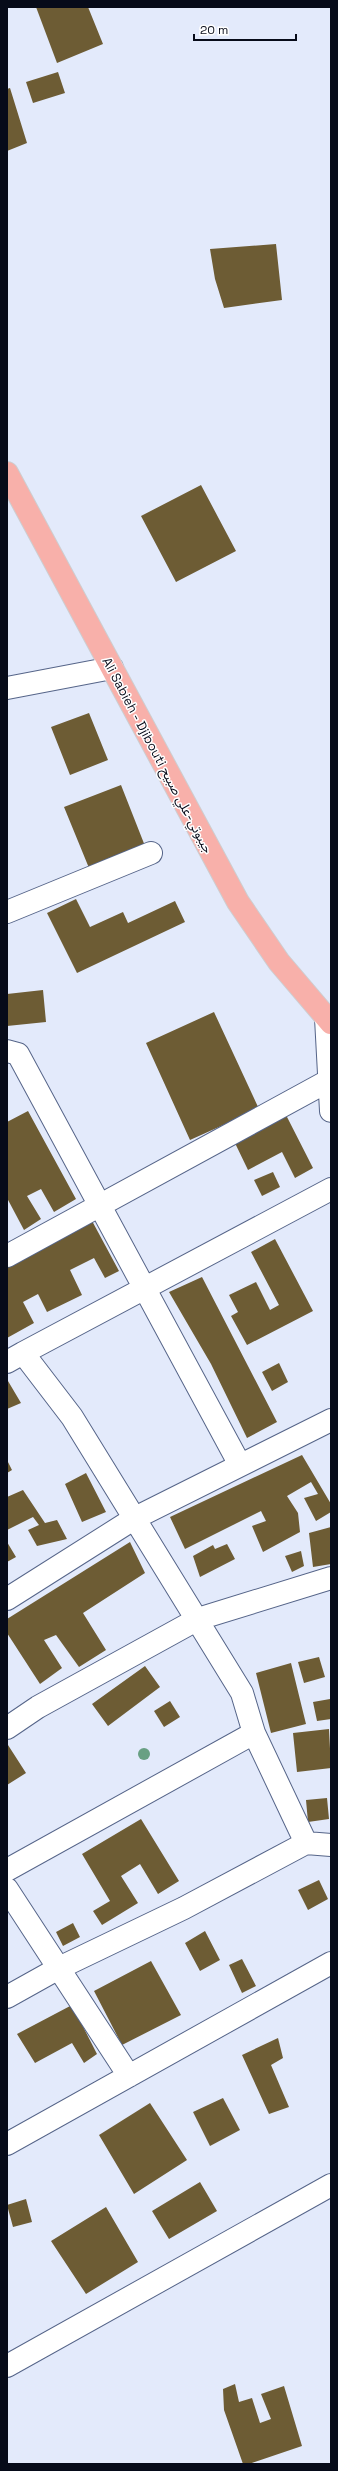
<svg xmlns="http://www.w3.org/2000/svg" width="338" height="2471" viewBox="0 0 338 2471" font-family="'Space Grotesk','Noto Sans Arabic',sans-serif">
<rect width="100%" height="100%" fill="#e3eafb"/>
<path fill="#6d5c34" d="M36 7H88L103 44 57 63Z
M58 72 65 93 33 103 26 82Z
M10 88 27 143 7 151V89Z
M276 244 282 300 224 308 215 279 210 249Z
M201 485 236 551 176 582 141 516Z
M89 713 108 760 70 775 51 727Z
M121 785 145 846 89 868 64 807Z
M76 899 90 927 123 912 128 923 175 901 185 922 77 973 47 913Z
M43 990 46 1022 7 1026V994Z
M214 1012 259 1109 190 1140 146 1043Z
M28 1111 76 1199 54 1212 41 1189 27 1196 41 1219 24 1230 7 1198V1122Z
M286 1115 313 1168 295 1178 282 1152 248 1170 234 1141Z
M273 1172 280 1187 262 1196 254 1180Z
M91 1219 119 1271 105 1278 94 1258 70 1270 82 1295 47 1312 38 1294 23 1302 34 1323 7 1338V1263Z
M275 1239 313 1311 247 1345 231 1316 238 1312 229 1295 256 1282 270 1310 279 1305 251 1252Z
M202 1277 277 1422 247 1438 211 1364 169 1292Z
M279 1363 288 1382 272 1391 262 1372Z
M8 1381 21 1403 7 1409V1382Z
M302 1455 331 1504V1512L316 1521 304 1498 318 1494 311 1482 287 1496 298 1513 300 1532 263 1552 252 1526 266 1521 261 1511 185 1549 170 1517Z
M7 1460 12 1470 7 1473Z
M86 1473 106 1512 82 1522 65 1484Z
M23 1490 45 1523 57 1520 67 1539 37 1546 28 1530 39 1525 33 1517 7 1530V1497Z
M331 1527V1564L313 1567 309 1533Z
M7 1542 16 1557 7 1562Z
M130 1542 145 1573 83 1613 106 1650 79 1667 56 1635 44 1640 62 1668 40 1684 7 1633V1619Z
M227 1544 235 1559 200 1577 193 1556 213 1545 215 1549Z
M301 1551 304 1566 292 1572 285 1556Z
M319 1657 325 1677 304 1683 298 1662Z
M291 1663 306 1724 271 1733 256 1673Z
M145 1666 160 1687 108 1726 92 1704Z
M330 1699 331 1719 317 1721 313 1702Z
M170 1701 180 1717 164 1727 154 1711Z
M329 1729 331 1768 297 1772 293 1733Z
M8 1745 26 1773 7 1785V1746Z
M327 1798 329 1819 308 1822 306 1800Z
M141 1819 179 1881 158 1894 140 1864 121 1876 138 1903 102 1925 93 1911 110 1901 82 1854Z
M319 1880 328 1899 308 1910 298 1890Z
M73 1923 80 1937 63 1946 56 1932Z
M205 1931 220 1960 200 1971 185 1943Z
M242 1959 256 1986 242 1993 229 1965Z
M151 1961 181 2015 122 2045 94 1991Z
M72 2005 97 2054 84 2063 72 2043 35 2063 17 2034Z
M278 2038 283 2058 271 2065 289 2107 269 2114 242 2055Z
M223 2098 240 2130 210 2146 193 2112Z
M150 2103 187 2160 134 2194 99 2135Z
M200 2182 217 2211 169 2239 152 2211Z
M26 2199 32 2222 13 2227 7 2205Z
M106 2207 138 2262 86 2294 51 2241Z
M235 2384 239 2402 252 2398 260 2423 271 2419 261 2394 284 2386 302 2446 249 2464H243L224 2410 223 2389Z"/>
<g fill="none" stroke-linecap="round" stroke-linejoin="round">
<defs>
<path id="minor" d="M7 688 112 668
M7 912 151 853
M326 1018 331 1111
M7 1051 18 1054 240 1465
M7 1256 328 1081
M23 1353 331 1189
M7 1362 23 1353 72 1417 242 1693 254 1733 306 1843 331 1845
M7 1599 135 1518 331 1420
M7 1728 38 1707 198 1619 331 1578
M7 1870 254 1733
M7 1889 129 2076
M7 1997 59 1968 184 1908 306 1843
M7 2144 331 1963
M7 2366 331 2185"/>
<path id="major" d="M7 473 238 902 279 962 331 1023"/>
</defs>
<use href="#minor" stroke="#566589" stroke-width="24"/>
<use href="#major" stroke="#cdced1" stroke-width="24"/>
<use href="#minor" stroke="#fff" stroke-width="22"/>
<use href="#major" stroke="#f8b0aa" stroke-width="22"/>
</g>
<circle fill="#68a083" cx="144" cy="1754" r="6"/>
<g text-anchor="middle" stroke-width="3" stroke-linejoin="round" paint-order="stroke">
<g font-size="13" fill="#070b19" stroke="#fff">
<text transform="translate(158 755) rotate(62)" y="5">Ali Sabieh - Djibouti جيبوتي-علي صبيح</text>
</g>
</g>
<rect width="338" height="2471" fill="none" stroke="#070b19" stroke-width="16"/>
<path d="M194 34v6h102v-6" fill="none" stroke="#070b19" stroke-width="2"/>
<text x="200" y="34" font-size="12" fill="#070b19" stroke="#ffffff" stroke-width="3" paint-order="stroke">20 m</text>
</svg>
